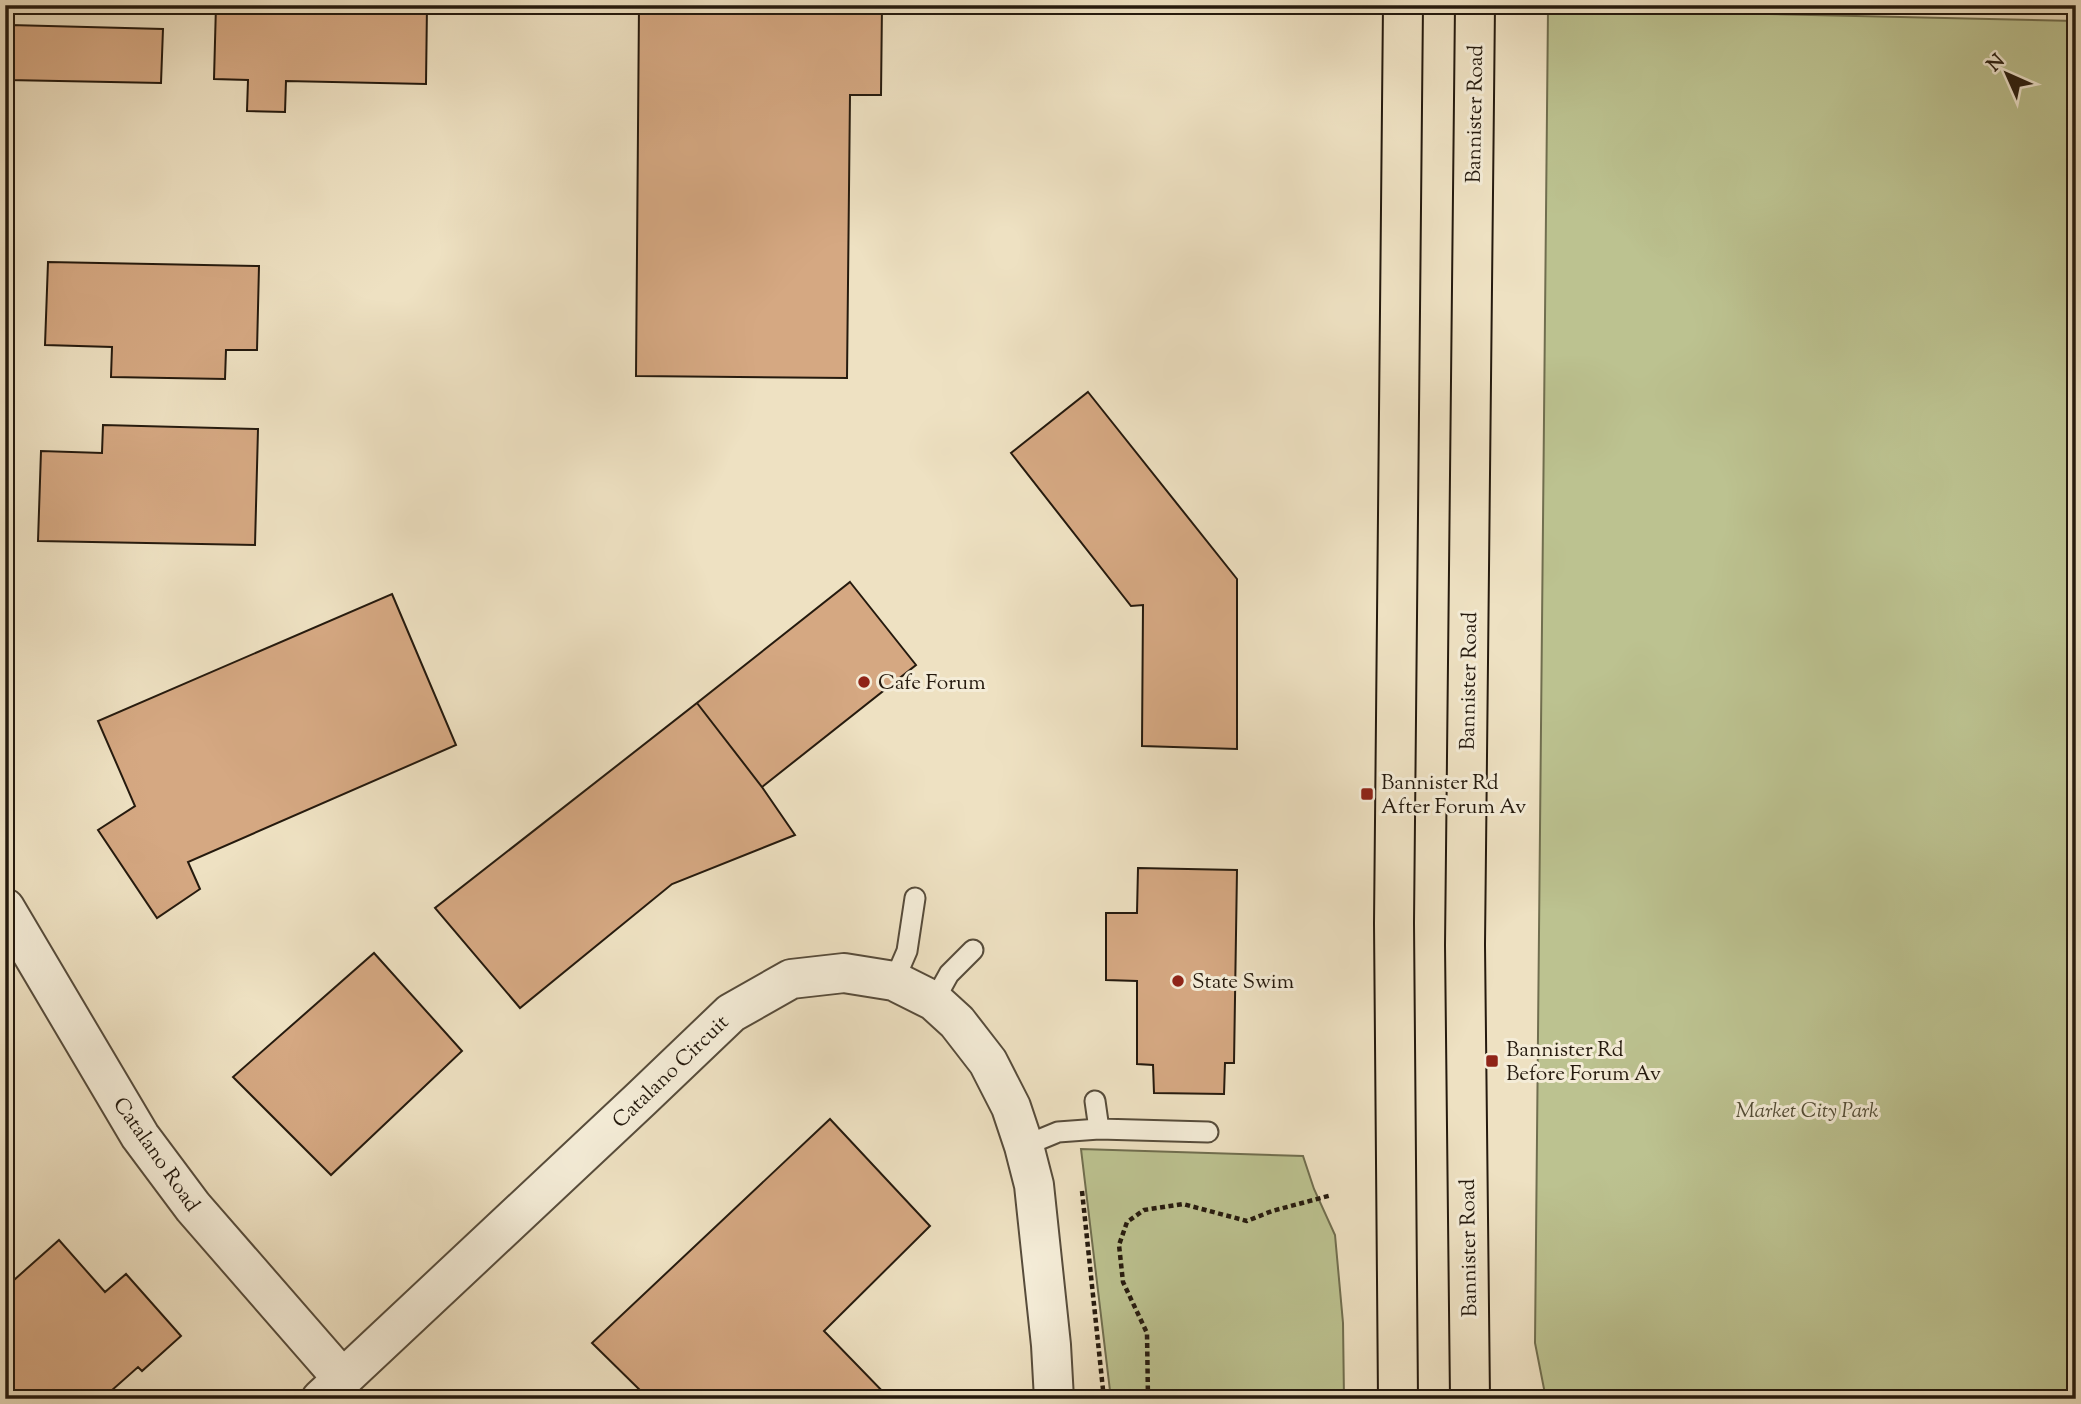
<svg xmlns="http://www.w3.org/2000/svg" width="2081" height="1404" viewBox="0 0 2081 1404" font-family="'Sorts Mill Goudy',serif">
<rect width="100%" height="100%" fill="#eee1c2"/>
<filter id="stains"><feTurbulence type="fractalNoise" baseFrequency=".00286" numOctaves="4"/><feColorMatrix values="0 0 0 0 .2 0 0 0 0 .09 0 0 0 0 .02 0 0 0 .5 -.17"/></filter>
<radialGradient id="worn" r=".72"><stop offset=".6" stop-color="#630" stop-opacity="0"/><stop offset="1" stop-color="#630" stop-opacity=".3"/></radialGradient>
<path fill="#bcc290" stroke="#706e4f" stroke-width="2" d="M1548 9 2076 21V1399H1546L1535 1343Z
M1081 1149 1303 1156 1314 1189 1335 1235 1343 1323 1344 1399H1111Z"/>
<path fill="#d5a882" stroke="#251a0e" stroke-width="2" d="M216 5H427L426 84 286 81 285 112 247 111 248 80 214 79Z
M639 5H882L881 95H850L847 378 636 376Z
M1080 5H1241V10L1080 9Z
M10 25 163 29 161 83 8 80Z
M48 262 259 266 257 350H226L225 379 111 377 112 347 45 345Z
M1088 392 1237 579V749L1142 746 1143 605 1131 606 1011 453Z
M103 425 258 429 255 545 38 541 41 451 102 453Z
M850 582 916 665 762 787 697 703Z
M392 594 456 745 188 862 200 889 157 918 98 830 135 806 98 721Z
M697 703 762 787 795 835 672 884 520 1008 435 908Z
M1138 868 1237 870 1234 1063H1225L1224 1094 1154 1093 1153 1065 1137 1064V981L1106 980V913H1137Z
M374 953 462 1051 331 1175 233 1077Z
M830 1119 930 1226 824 1331 890 1399H649L592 1343Z
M59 1240 105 1292 126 1274 181 1336 142 1371 138 1367 102 1399H5V1288Z
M590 1391 597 1399H583Z"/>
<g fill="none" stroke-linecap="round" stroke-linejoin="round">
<defs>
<path id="lane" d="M894 981 907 951 915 898
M934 1001 949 974 973 950
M1095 1101 1099 1129
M1024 1146 1058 1132 1099 1129 1208 1132"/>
<path id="street" d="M5 908 140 1136 193 1207 342 1378
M321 1399 641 1099 731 1013 791 979 844 973 894 981 934 1001 957 1022 988 1062 1011 1107 1024 1146 1034 1185 1051 1345 1054 1399"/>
<path id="primary" d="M1398 1399 1394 923 1403 5
M1470 1399 1465 945 1475 5"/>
</defs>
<use href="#lane" stroke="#574c3b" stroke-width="23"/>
<use href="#street" stroke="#574c3b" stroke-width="42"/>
<use href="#primary" stroke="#251a0e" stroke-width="42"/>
<path stroke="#251a0e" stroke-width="4.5" stroke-dasharray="5 3.5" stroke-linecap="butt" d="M1082 1191 1104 1399
M1148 1399 1147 1333 1123 1282 1119 1245 1127 1222 1144 1210 1183 1204 1247 1221 1272 1211 1332 1195"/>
<use href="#lane" stroke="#f4ecd7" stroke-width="19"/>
<use href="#street" stroke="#f4ecd7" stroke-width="38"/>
<use href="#primary" stroke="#eee1c2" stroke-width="38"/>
</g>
<g fill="#8f2418" stroke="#f4ecd7" stroke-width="2.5">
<circle cx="864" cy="682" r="7"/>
<rect x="1360" y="787" width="14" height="14" rx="3.5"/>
<circle cx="1178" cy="981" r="7"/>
<rect x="1485" y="1054" width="14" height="14" rx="3.5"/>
</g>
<g text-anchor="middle" stroke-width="6" stroke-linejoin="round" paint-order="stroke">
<g font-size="21" fill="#251a0e" stroke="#f4ecd7">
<text transform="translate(1474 114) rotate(-89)" y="7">Bannister Road</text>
<text transform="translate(1468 681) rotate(-89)" y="7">Bannister Road</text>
<text transform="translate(670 1071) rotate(-44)" y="7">Catalano Circuit</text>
<text transform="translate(157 1154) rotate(55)" y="7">Catalano Road</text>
<text transform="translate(1468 1248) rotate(-91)" y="7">Bannister Road</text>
</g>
<g font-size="21" fill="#251a0e" stroke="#f4ecd7" text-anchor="start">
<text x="878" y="689">Cafe Forum</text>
<text x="1381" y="789">Bannister Rd<tspan x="1381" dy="24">After Forum Av</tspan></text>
<text x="1192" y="988">State Swim</text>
<text x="1506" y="1056">Bannister Rd<tspan x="1506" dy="24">Before Forum Av</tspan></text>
</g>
<g font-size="21" font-style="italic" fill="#524c35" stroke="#f4ecd7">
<text x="1807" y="1117">Market City Park</text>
</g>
</g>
<rect width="2081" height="1404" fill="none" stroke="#eee1c2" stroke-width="28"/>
<rect x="7" y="7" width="2067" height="1390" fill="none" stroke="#251a0e" stroke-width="3.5"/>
<rect x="14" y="14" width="2053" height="1376" fill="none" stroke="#251a0e" stroke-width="2"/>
<g transform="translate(2007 74) rotate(315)" stroke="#f4ecd7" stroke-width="5" paint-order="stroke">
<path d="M0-5L12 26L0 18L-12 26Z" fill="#251a0e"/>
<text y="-10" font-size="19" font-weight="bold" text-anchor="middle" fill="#251a0e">N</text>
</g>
<rect width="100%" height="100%" filter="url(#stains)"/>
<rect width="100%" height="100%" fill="url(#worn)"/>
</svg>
